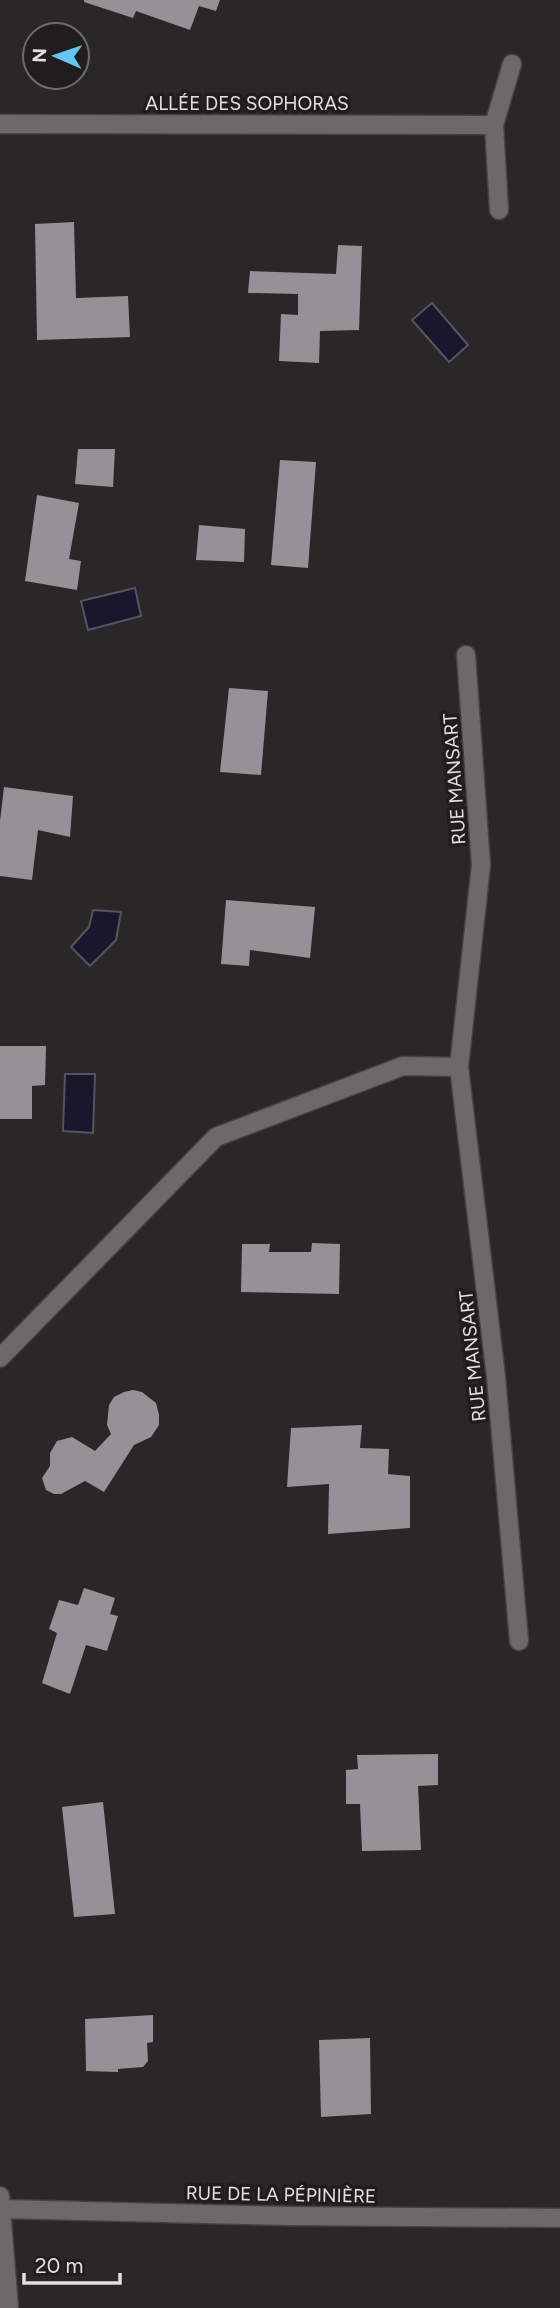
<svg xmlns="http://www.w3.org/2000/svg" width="560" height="2308" viewBox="0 0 560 2308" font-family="Figtree,sans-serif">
<rect width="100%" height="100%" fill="#2a2729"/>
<path fill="#1a162b" stroke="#565362" stroke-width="2" d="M432 303 468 345 449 362 412 320Z
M135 588 141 616 88 630 81 601Z
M93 910 121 912 116 940 90 966 71 947 89 927Z
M65 1074H95L93 1133 63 1131Z"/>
<path fill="#949296" d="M84 0H220L216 11 199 6 190 30 136 11 133 18 84 2Z
M74 222 76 298 128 296 130 337 37 340 35 224Z
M338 245 362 246 359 330 320 331 319 363 279 361 281 314 298 315V294L248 293 250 271 336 274Z
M78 449H115L113 487 75 484Z
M280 460 316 462 308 568 271 565Z
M37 495 79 503 69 559 81 561 77 590 25 581Z
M199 525 245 529 244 562 196 560Z
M229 688 268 691 261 775 220 772Z
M4 787 73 796 70 837 38 830 32 880 0 876V821Z
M226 900 315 907 310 958 250 950 249 966 221 964Z
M0 1046H46L45 1085 32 1086V1119H0Z
M312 1243 340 1244 339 1294 241 1292 242 1244H270L269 1252H311Z
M133 1390 142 1392 156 1403 159 1415V1425L151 1437 134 1445 104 1492 85 1481 61 1494H54L46 1490 42 1478 50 1466V1453L57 1441 72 1437 95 1451 111 1434 107 1425 109 1405 114 1397 124 1392Z
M362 1425 360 1448 389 1449 388 1474 410 1476V1528L328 1534 329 1484 287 1487 291 1428Z
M84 1588 115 1598 110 1614 118 1616 107 1651 86 1645 70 1694 42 1683 57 1633 49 1629 59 1600 78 1605Z
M438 1754V1785L418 1786 421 1850 362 1851 360 1804H346V1770L358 1769 357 1755Z
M103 1802 115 1914 74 1917 62 1807Z
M153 2015V2042L147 2043 148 2061 143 2067 118 2069V2072L86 2071 85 2019Z
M370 2038 371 2114 321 2117 319 2040Z"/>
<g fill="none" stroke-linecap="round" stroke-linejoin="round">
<defs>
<path id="minor" d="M0 124 494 125 512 64
M494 125 499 210
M459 1067 496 1377 519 1641
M0 1358 216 1137 403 1066 459 1067 481 865 466 655
M0 2196 9 2308
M2 2209 287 2216 560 2218"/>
</defs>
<use href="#minor" stroke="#444244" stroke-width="21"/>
<use href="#minor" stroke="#6c696b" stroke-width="18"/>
</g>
<g text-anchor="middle" stroke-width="7" stroke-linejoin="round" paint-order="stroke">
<g font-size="19" fill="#e2e0e1" stroke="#201d1f">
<text x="247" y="110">ALLÉE DES SOPHORAS</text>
<text transform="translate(454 779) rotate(-94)" y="7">RUE MANSART</text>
<text transform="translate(472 1356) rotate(-96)" y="7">RUE MANSART</text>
<text transform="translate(281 2194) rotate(1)" y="7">RUE DE LA PÉPINIÈRE</text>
</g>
</g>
<g transform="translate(56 56) rotate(272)"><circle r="33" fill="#201d1f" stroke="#6e6b6d" stroke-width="2"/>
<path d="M0-5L12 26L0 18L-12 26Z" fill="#65c5ee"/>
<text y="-10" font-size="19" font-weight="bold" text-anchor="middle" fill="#e2e0e1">N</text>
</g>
<path d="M24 2273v10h96v-10" fill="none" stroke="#e2e0e1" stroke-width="3.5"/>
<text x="35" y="2273" font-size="21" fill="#e2e0e1" stroke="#201d1f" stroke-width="5" paint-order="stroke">20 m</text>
</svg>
